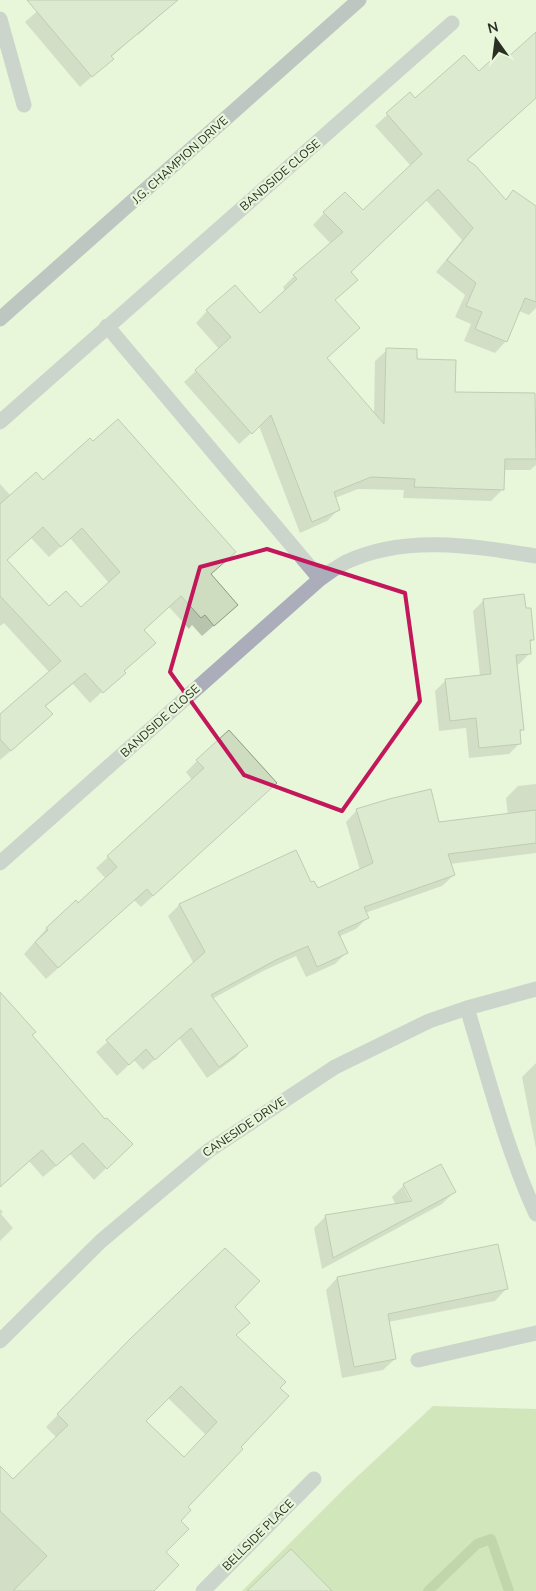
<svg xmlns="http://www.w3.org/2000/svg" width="536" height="1591" viewBox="0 0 536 1591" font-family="'Nunito Sans',sans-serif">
<rect width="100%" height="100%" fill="#e8f6da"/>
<path fill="#b7d396" d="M433 1406 536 1409V1591H242L346 1487Z"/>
<path fill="#0003" fill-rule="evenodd" d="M50 0H164L169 7 138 35 137 34 111 57 112 59 80 87 25 22Z
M536 40V98L466 161 505 200 513 192 535 207 536 206V308L529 315 519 311 506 341 495 353 464 341 471 324 455 317 465 295 436 272 462 240 426 200 350 272 357 280 334 301 325 359 374 413 375 361 387 350 416 360 454 393 536 418V465L530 470H503V489L491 501 403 498 404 490 358 489 335 498 339 509 327 521 300 533 259 426 239 444 184 382 219 349 196 323 207 311 259 314 285 291 283 287 294 276 331 244 313 225 324 213 363 211 411 166 375 126 410 94 415 100 507 60Z
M43 482 210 575 225 616 202 636 192 625 189 629 169 607 143 631V654L90 703 73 684 45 707 40 726 0 760V715L49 672 4 623 0 626V484L11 496ZM31 538 49 557 70 538 109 583 80 609 49 608 6 560Z
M484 600 533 640 529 643 530 653 519 664 516 665 523 729 519 733 520 743 509 754 469 758 466 728 439 731 435 691 446 680 480 676 473 611Z
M197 761 264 794 141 907 134 900 46 979 24 954 47 928 78 904 106 879 96 868 192 780 186 772Z
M536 784V853L450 864 454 875 442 886 365 913 367 918 356 929 338 937 346 953 335 964 306 977 296 956 263 971 212 999 246 1046 235 1058 207 1078 179 1038 143 1070 134 1060 117 1076 96 1052 194 964 168 916 179 905 296 852 310 884 317 890 360 870 346 822 357 810 438 824 508 815 506 798 518 786Z
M0 998 105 1121 131 1144 94 1180 70 1154 43 1177 29 1161 0 1187Z
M536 1063V1149L522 1077Z
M404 1185 454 1192 442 1204 322 1269 314 1228 326 1216 396 1205 392 1197ZM404 1188H406L416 1206 414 1207Z
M0 1209 3 1212 1 1214 13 1228 0 1241Z
M337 1278 506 1289 495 1301 388 1322 395 1359 383 1370 342 1378 326 1290Z
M233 1307 235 1336 284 1382 186 1507 164 1552 149 1591H0V1467L13 1480 57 1438 46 1427 119 1352ZM168 1398 206 1435 183 1459 145 1421Z"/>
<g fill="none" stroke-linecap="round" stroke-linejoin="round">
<path stroke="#94b074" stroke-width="10" d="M428 1591 477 1544 491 1539 509 1591"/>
</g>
<path fill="#cedcc0" stroke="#8d9a80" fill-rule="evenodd" d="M27 0H178L111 56 114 59 92 77Z
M536 32V98L467 160 475 165 506 200 513 190 536 206V302L525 298 507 342 475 329 482 312 466 306 476 283 447 260 473 228 438 189 351 272 358 280 335 300 360 328 327 358 384 424 386 348 417 349V359L456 360 455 392 535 393 536 459H505L504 490 414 487 415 479 371 477 334 492 340 510 312 522 271 415 252 434 195 370 231 337 206 310 235 285 260 313 297 279 293 275 343 232 323 212 345 192 363 210 422 154 386 113 410 92 415 98 464 55 479 71 501 51 507 58Z
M118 419 236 552 211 574 238 605 214 626 205 615 201 618 181 596 144 630 156 643 124 671 126 673 103 693 85 673 45 706 53 714 11 751 0 739V714L61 661 0 596V504L36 472 43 480 90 438 93 441ZM43 527 61 547 82 528 120 572 81 607 66 591 49 606 7 560Z
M524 594 526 608H531L534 640H530L531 654 516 655 524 730H520L521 744 479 748 476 718 450 721 445 679 491 674 483 599Z
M229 730 277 783 153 896 147 889 58 968 35 942 48 930 46 928 76 900 78 903 117 867 107 856 204 768 196 760Z
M431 789 439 822 536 810V843L448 854 455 875 364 907 369 918 338 932 348 953 317 967 308 946 276 960 211 995 248 1046 219 1067 191 1028 155 1060 146 1049 129 1065 106 1040 205 952 179 904 296 850 311 882 314 881 318 888 373 863 356 809 389 799Z
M0 992 36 1032 32 1035 105 1119 107 1118 133 1144 107 1169 83 1143 56 1166 42 1150 0 1187Z
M441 1164 456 1192 333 1258 325 1215 412 1201 403 1184Z
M498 1244 508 1289 388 1314 396 1359 354 1367 337 1277Z
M225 1248 260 1281 235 1307 250 1323 236 1335 286 1382 280 1388 289 1396 241 1447 243 1449 188 1507 191 1510 181 1521 189 1529 166 1552 179 1565 154 1591H13L47 1556 0 1511V1466L13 1479 68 1425 57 1414 131 1338ZM181 1386 217 1422 184 1457 146 1421Z
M291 1549 332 1591H247Z"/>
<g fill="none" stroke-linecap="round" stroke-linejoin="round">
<path stroke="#acadba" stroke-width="15" d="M0 19 24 105
M107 326 320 579
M0 422 452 23
M0 863 320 579C328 573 337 567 346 562 406 534 473 546 536 556
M467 1008C488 1077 506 1148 536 1214
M0 1341 101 1241 208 1151 335 1067 429 1021 467 1008 536 989
M418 1360 536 1333
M203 1591 314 1479"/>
<path stroke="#8b8d9f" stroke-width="15" d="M0 319 359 0"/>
</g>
<path d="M0 0H536V1591H0ZM267 549 405 593 420 701 342 811 244 775 170 672 200 567Z" fill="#e8f6da" fill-opacity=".55" fill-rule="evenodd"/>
<path fill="none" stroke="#c2185b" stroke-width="4" stroke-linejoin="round" d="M267 549 405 593 420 701 342 811 244 775 170 672 200 567Z"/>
<g text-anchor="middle" stroke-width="4.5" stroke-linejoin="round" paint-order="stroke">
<g font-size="12" fill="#2a2f24" stroke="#e8f6da">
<text transform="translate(180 160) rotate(-42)" y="4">J.G. CHAMPION DRIVE</text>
<text transform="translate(280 175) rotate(-41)" y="4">BANDSIDE CLOSE</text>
<text transform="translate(160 721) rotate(-42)" y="4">BANDSIDE CLOSE</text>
<text transform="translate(244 1127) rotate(-34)" y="4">CANESIDE DRIVE</text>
<text transform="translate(258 1535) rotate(-45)" y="4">BELLSIDE PLACE</text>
</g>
</g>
<g transform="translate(496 40) rotate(346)" stroke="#e8f6da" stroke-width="4" paint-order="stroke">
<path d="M0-4L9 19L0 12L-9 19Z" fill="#2a2f24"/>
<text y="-8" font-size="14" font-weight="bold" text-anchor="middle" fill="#2a2f24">N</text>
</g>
</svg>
